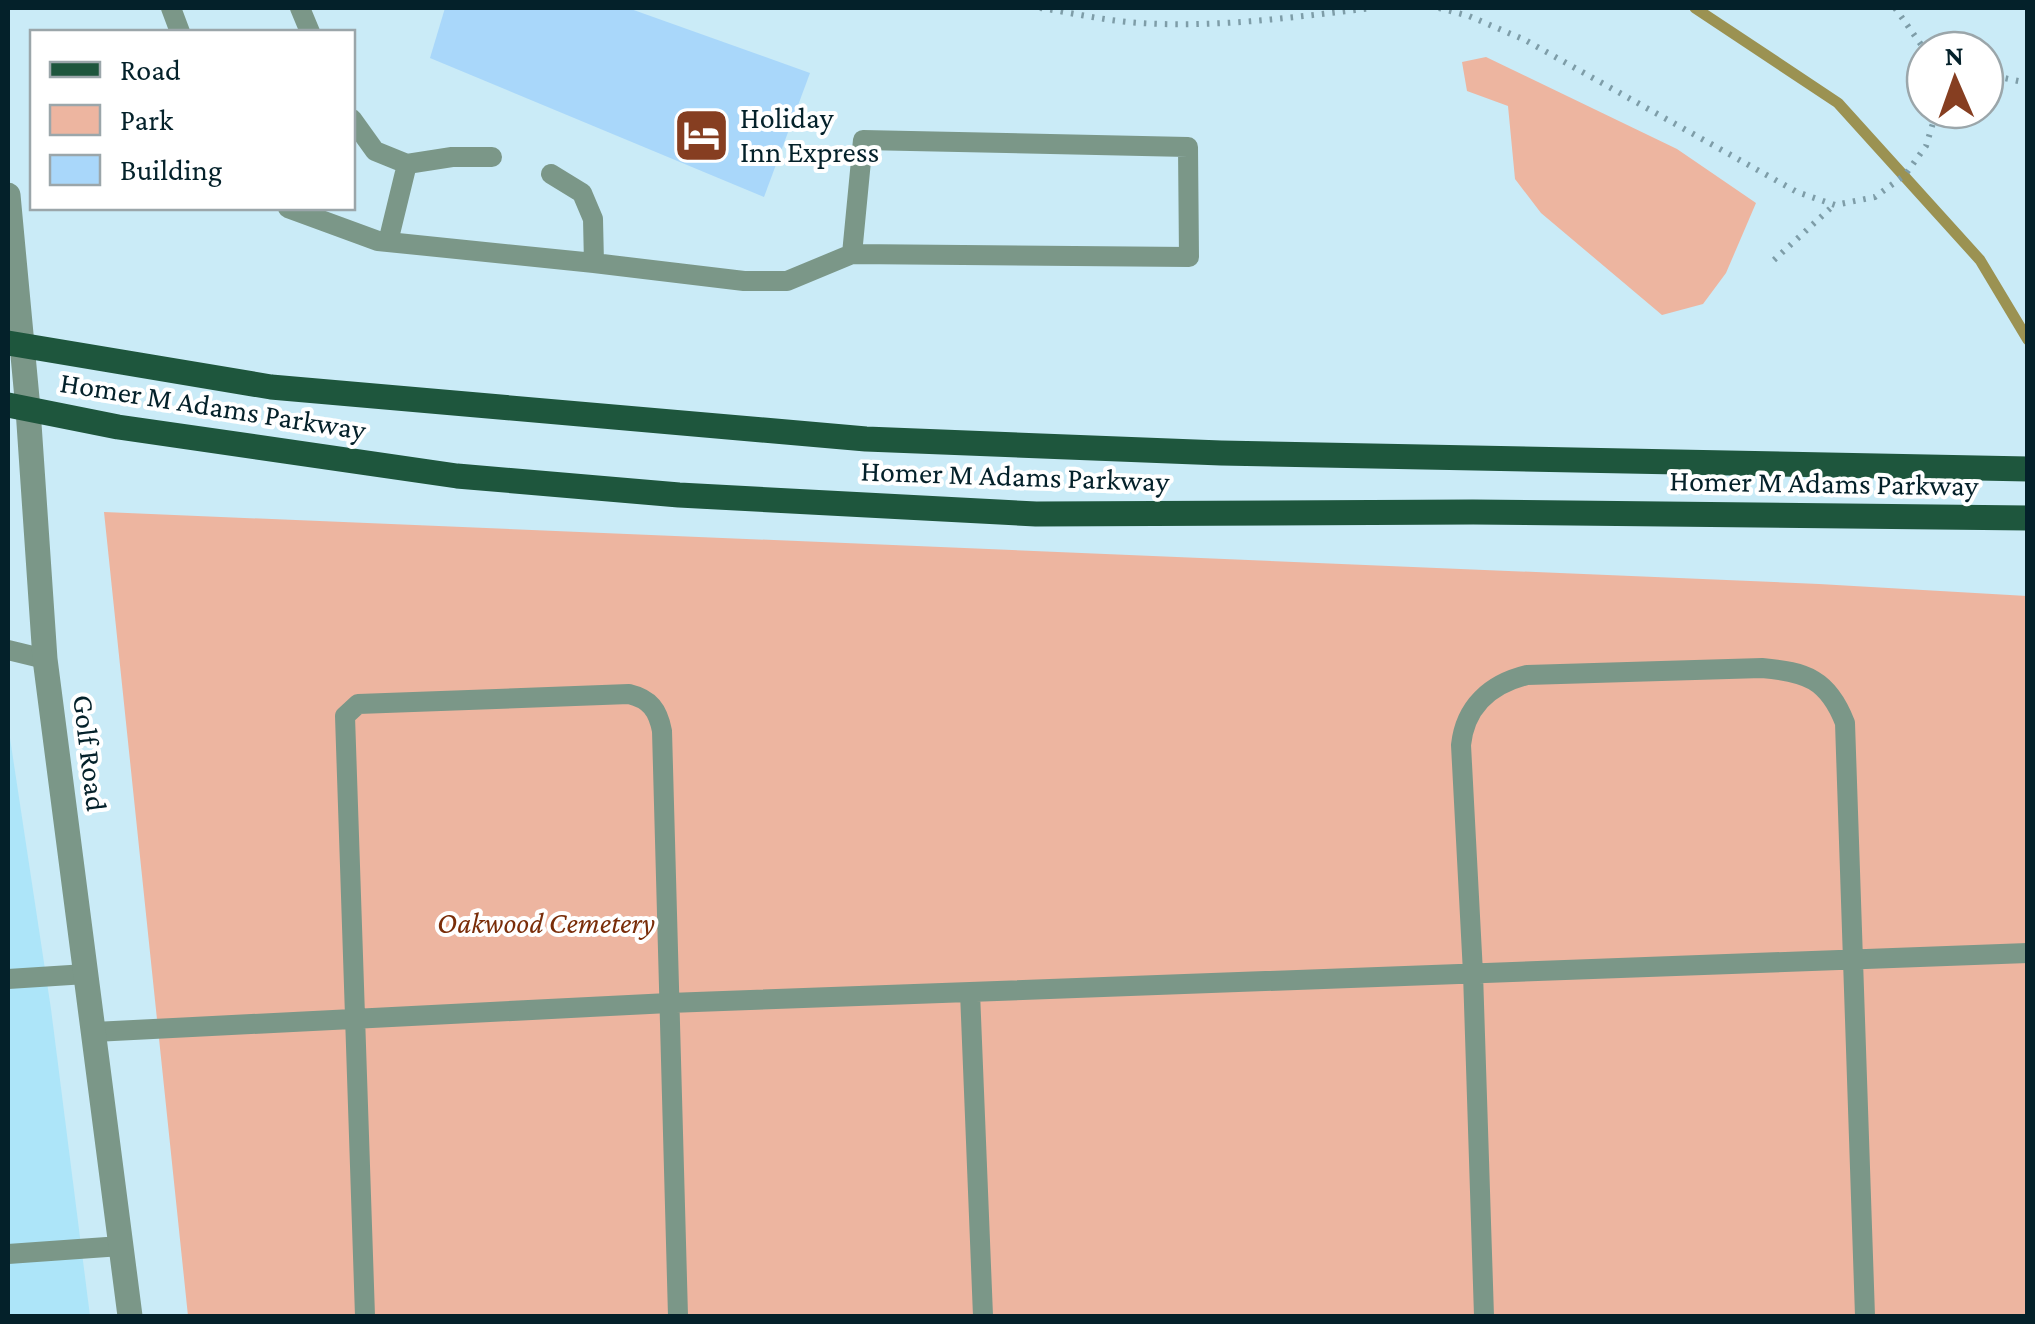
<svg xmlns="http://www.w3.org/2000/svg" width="2035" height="1324" viewBox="0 0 2035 1324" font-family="'Crimson Pro',serif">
<rect width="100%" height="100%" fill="#caebf7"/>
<path fill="#ade5f9" d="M8 725 51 1009 90 1316H8Z"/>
<path fill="#edb5a0" d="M1486 57 1677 149 1756 203 1726 273 1703 304 1662 315 1541 213 1515 179 1508 106 1467 91 1462 62Z
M104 512 1819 584 2027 596V1316H188Z"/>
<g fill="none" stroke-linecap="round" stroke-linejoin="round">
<path stroke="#9b9252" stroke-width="11" d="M1695 8 1838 103 1980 260 2028 340"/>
</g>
<path fill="#a9d7fa" d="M445 8H628L810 73 764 197 430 58Z"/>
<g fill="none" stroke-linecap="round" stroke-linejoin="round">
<path stroke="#7e9da8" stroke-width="6" stroke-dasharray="2.5 8" stroke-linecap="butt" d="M1040 8C1073 13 1107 21 1140 23 1218 28 1295 17 1372 8
M1439 8 1469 16 1525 40 1797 192 1835 205 1875 197 1905 175 1926 146 1937 110
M1895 8 1925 50
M1985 74 2028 83
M1774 260 1834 205"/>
<path stroke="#7b9788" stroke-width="20" d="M171 8 180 32
M300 8 310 32
M352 119 375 151 407 164 452 157H492
M551 174 582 193 593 219 594 263 744 281H787L852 254 863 140 1188 147 1189 257 852 254
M288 208 378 241 594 263
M388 242 407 164
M8 650 45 659
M8 979 86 974
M970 992 983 1316
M94 1032 669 1003 2028 953
M8 1254 121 1246
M365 1316 345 716 358 704 629 694C650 699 658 710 662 731L678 1316
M1484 1316 1473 973 1461 745C1465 707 1490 684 1527 675L1762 668C1806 672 1828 679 1845 723L1865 1316"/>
<path stroke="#7b9788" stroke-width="25" d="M8 195 28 409 45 659 130 1316"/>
<path stroke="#1e563d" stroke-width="25" d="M8 343 271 387 866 439 1221 453 2028 469
M8 405 118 427 457 476 679 495 1036 514 1473 512 2028 518"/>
</g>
<defs>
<symbol id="hotel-square" viewBox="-11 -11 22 22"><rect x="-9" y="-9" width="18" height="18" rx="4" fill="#863e21" stroke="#fff"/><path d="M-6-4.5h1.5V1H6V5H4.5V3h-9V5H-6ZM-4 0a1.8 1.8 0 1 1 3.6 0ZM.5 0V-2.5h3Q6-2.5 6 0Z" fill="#fff"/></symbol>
</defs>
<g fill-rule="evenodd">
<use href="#hotel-square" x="670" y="104" width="63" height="63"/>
</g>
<g text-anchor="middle" stroke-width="8" stroke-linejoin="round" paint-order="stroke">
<g font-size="30" fill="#04212a" stroke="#fff" text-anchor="start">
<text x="740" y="128">Holiday<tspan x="740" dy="34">Inn Express</tspan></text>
</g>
<g font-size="30" fill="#04212a" stroke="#fff">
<text transform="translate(213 406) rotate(9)" y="10">Homer M Adams Parkway</text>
<text transform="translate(1015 476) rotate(2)" y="10">Homer M Adams Parkway</text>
<text transform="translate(1824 483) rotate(1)" y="10">Homer M Adams Parkway</text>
<text transform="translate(90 753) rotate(83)" y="10">Golf Road</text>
</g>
<g font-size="30" font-style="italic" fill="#792d09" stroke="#fff">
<text x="546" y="933">Oakwood Cemetery</text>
</g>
</g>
<rect width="2035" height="1324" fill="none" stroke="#04212a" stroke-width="20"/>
<rect x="30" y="30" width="325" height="180" fill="#ffffff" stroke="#9ba6aa" stroke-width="2.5"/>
<rect x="50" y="62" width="50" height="15" fill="#1e563d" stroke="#9ba6aa" stroke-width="2.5"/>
<text x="120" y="80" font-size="30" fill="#04212a">Road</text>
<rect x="50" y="105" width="50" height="30" fill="#edb5a0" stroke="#9ba6aa" stroke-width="2.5"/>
<text x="120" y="130" font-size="30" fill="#04212a">Park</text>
<rect x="50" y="155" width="50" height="30" fill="#a9d7fa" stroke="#9ba6aa" stroke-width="2.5"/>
<text x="120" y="180" font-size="30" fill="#04212a">Building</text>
<g transform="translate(1955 80) rotate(358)"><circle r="48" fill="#ffffff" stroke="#9ba6aa" stroke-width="2.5"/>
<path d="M0-8L18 38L0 25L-18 38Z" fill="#863e21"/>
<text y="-15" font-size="28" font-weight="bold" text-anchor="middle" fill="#04212a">N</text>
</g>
</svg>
